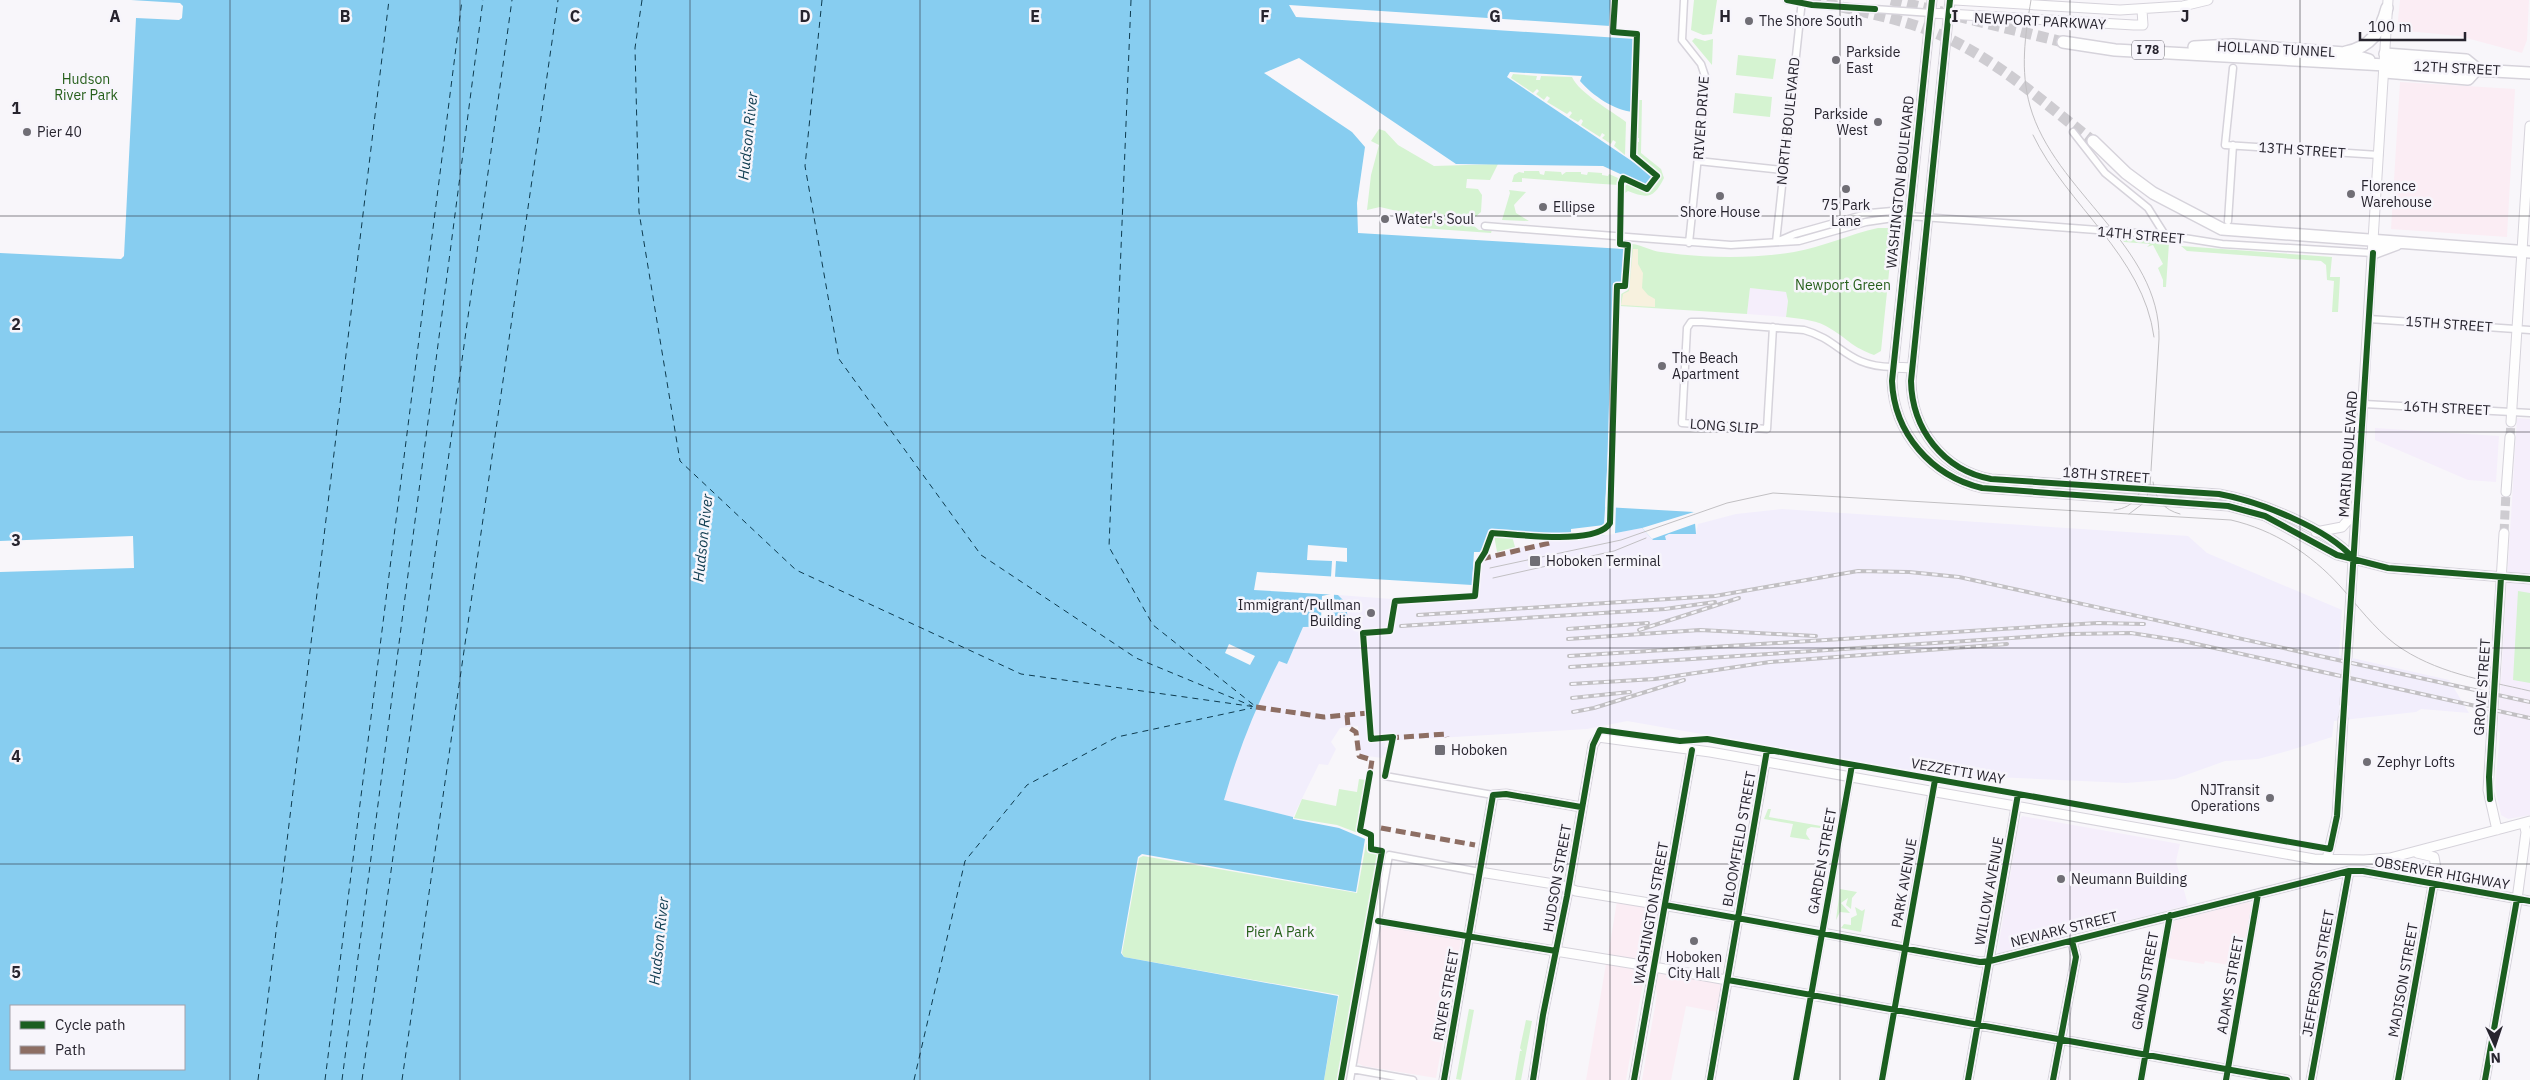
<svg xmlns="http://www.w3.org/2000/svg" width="2530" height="1080" viewBox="0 0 2530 1080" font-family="'IBM Plex Sans',sans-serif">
<rect width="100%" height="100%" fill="#f8f6fa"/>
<path fill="#fbedf4" d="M2400 0H2529L2527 40 2522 53 2459 36 2397 30Z
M2400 82 2515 89 2507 237 2391 229Z
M1617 901 1658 910 1649 949 1650 959 1647 962 1608 956Z
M2247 902 2250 903 2251 906 2241 967 2205 961 2204 964 2167 958 2174 921Z
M1385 926 1458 939 1461 941 1436 1078 1363 1066 1356 1062 1380 931 1382 927Z
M1606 964 1644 970 1647 974 1643 983 1626 1080H1586Z
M1661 972 1717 983 1721 985 1722 988 1717 1012 1686 1006 1671 1080H1642L1657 995 1656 989 1658 975Z"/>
<path fill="#f5eefb" d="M1750 288 1786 291 1788 301 1786 317 1747 314Z
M2517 418 2530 419V815L2508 819 2501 815 2495 787 2500 733 2498 730Z
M2375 428 2499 436 2496 482 2468 480 2375 440Z
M2022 816 2180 844 2176 861 2188 905 1997 954 2019 823Z"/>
<path fill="#f2eefc" d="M1782 509 2188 536 2207 553 2342 610 2339 655 2449 680 2469 713 2421 709 2416 712 2334 721 2332 737 2284 752 2258 759 2225 761 2175 779 2126 783 1931 774 1627 721 1587 729 1386 741 1384 747H1389L1387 756 1383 755 1382 758 1360 755 1358 726 1340 728 1331 742 1336 749 1328 765 1319 764 1293 817 1224 800 1238 752 1256 707 1279 660 1287 664 1303 627 1327 625 1346 603 1338 595 1392 599 1472 593 1474 560 1571 535 1600 536 1642 528 1666 540 1665 536 1669 534H1696L1698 524 1736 514Z"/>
<path fill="#d5f3d1" d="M1694 0H1717L1712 34 1703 35 1691 30Z
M1695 38 1705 41 1713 39 1712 65 1692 41Z
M1738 55 1776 59 1773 79 1736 75Z
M1513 74 1537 76 1536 80H1540L1541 76 1572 77C1579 93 1612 111 1626 122L1625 155 1614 146 1616 142 1613 140 1611 144 1602 138 1605 135 1602 133 1600 137 1581 125 1583 121 1581 119 1578 122 1569 117 1572 113 1570 111 1567 114 1547 102 1550 98 1547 96 1544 100 1536 94 1539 91 1537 89 1533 93 1511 78Z
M1735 93 1772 97 1770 117 1733 113Z
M1637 100H1642L1641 153 1661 169 1664 178C1654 198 1648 199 1628 191L1625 193V186L1629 183 1647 193 1659 176 1649 164 1637 157V142H1639V138H1636L1639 116Z
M1379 129 1385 131 1398 145 1434 166 1498 164 1490 180 1467 179 1466 188 1478 189 1482 195 1481 212 1474 218V226L1479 230H1492L1491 233 1422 228 1397 211 1380 207 1367 210 1371 175 1379 145 1371 141Z
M1524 171H1539L1540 174 1544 175 1545 171 1561 172 1562 175 1566 172H1581V174L1587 175 1588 172 1602 173V175L1608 176 1609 174 1618 178 1619 185C1586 183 1554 180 1522 178V182H1512L1514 175 1519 172 1524 173Z
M1509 190 1526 192 1514 205 1516 213 1529 221 1502 220 1510 193Z
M1878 228H1888L1893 233 1881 351 1874 355C1852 347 1849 340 1831 329 1818 320 1802 319 1786 317L1788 301 1786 292 1750 288 1747 314 1620 306 1621 294 1628 290 1632 244C1642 245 1651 251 1661 252 1704 258 1751 259 1794 252 1823 247 1850 234 1878 228Z
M2121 238 2169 243 2166 287H2163V280L2158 268 2163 264 2153 245 2147 247 2150 244 2124 242Z
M2181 246 2332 257 2330 277H2340L2338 312H2332L2334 281 2327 280 2326 265 2321 261 2187 251Z
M1494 535 1512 536 1515 547 1497 552Z
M2518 591 2530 593V683L2513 680Z
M1359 779 1366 780 1358 833 1337 825 1294 818 1302 799 1336 806 1339 789 1357 792Z
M1768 809H1771L1769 817 1821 826 1820 828 1811 827 1807 829 1806 834 1810 840 1790 837 1793 824 1764 819Z
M1366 844 1377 846 1376 853 1386 855 1347 1080H1324L1339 995 1124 957 1122 953 1139 858 1143 856 1357 893Z
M1840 889 1857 892 1852 898 1851 909 1846 905 1848 898 1841 903 1850 913 1840 912 1836 920Z
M1855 907 1862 911 1865 909 1861 932 1841 928 1844 924 1851 925V918L1857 915Z
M1469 1009 1474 1010 1461 1080 1456 1079Z
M1526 1020 1532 1021 1521 1080H1515L1520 1051H1522L1520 1048Z"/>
<path fill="#f7f1de" d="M1633 249H1638V264L1643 273 1642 288 1648 295 1655 299V307L1621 305 1623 294 1629 291Z"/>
<path fill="#87cdf0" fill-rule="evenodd" d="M0 0H1611L1610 26 1289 5 1296 17 1635 39 1633 112C1614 110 1593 96 1580 81L1582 76 1510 72 1507 77 1654 176 1646 186 1603 166 1456 164 1299 58 1264 73 1352 132 1365 147 1357 203 1358 233 1624 249 1621 283H1613V358L1605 507 1694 512 1696 534H1669L1665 536 1666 540H1653L1642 528 1600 536 1489 530 1482 552H1474L1472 585 1257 572 1254 590 1338 595 1346 603 1348 622 1344 626 1303 627 1287 664 1279 661C1256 706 1238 751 1224 800L1293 817V819L1339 828 1365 839 1356 892 1142 854 1138 857 1121 953 1124 957 1338 996 1324 1080H0ZM11 1006H184V1069H11Z"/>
<path fill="#f8f6fa" d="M0 0H131L180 3 183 6 182 18 179 20 136 18 124 256 121 259 0 253Z
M1607 478H1610L1608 505H1616L1615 534 1600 536 1571 535V529L1604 525Z
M1694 512 1697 523 1652 539 1642 528Z
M133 536 134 568 0 572V541Z
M1308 545 1347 548V562L1336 561 1335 577H1331L1332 561 1307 560Z
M1331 594H1334L1333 625H1328V621H1321L1322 596Z
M1229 644 1255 656 1250 665 1225 653Z"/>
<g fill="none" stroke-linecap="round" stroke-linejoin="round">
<path stroke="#0e3b4f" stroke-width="1" stroke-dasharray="6 5" stroke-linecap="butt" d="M642 0 635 48 639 212 680 461 796 570 1021 674 1256 707
M822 0 805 166 839 359 981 555 1136 658 1252 706
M1131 0 1109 547 1153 625 1255 706
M258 1080 389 0
M325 1080 462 0
M342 1080 483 0
M362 1080 512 0
M402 1080 558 0
M914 1080 965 861 1027 785 1117 737 1252 708"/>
<path stroke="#ceccd1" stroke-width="9" stroke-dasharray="9 4.5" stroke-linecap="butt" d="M2510 437 2511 422
M2504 533 2506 492
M2343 719 2347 657"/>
<path stroke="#ceccd1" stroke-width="11" stroke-dasharray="11 5.5" stroke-linecap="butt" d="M1810 0C1852 10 1897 17 1936 33 1994 57 2044 103 2093 141
M1891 0 1942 12
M1957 16 2063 42"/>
<defs>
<path id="street" d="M1684 0 1682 40 1701 64 1706 79 1689 243
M1787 0 1818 5 1931 13
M2233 68 2225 145 2379 155
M2073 132 2105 173 2148 208 2165 235
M1698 161 1783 170
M2228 221 2233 145
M1485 226 1731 245 1799 241 1866 222 1907 216
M1776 242 1795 234 1870 213 1892 211 1909 216 2165 235 2222 244 2373 253
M1776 242 1802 0
M2369 319 2530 330
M1773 327 1767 429 1682 423 1687 328 1691 322H1702L1804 330C1841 340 1846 367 1893 367
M2364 404 2530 413
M1385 776 1493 795
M1378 921 1469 937
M1352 1069 1413 1080
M1350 1080 1389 855 1480 872
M1796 1080 1850 777
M1882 1080 1932 792
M2141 1080 2170 915
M2226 1080 2258 894"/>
<path id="secondary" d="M1932 0 1892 381C1894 433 1931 476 1982 488L2228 506 2265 516 2337 555 2388 568 2530 579
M1950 0 1911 381C1912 429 1943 470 1991 479L2219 494C2258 501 2327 528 2353 558
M1955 0 2120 10 2183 6 2208 0
M1931 13 2134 25H2143L2142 10
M1893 367 1912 368
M2511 422 2530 126
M2506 492 2510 437
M2316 532 2342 527 2356 511
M2347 657 2388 0
M2497 830 2488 790 2504 533
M2327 859 2337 816 2343 719
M1480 872 1560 885 1576 891 1747 919 1980 962 1990 961 2349 871H2363L2530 901
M1469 937 1654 967 2287 1080
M1444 1080 1493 795 1506 794 1581 807
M1533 1080 1543 1015 1567 896 1593 745 1598 737 1710 752 2314 859 2364 860 2390 858 2530 821
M1634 1080 1692 750
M1710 1080 1765 762
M1968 1080 2016 807
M2053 1080 2076 957 2072 941
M2311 1080 2349 871
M2398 1080 2436 868 2434 857 2417 853
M2485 1080 2516 907 2526 832 2524 823"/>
<path id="highway" d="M2063 42 2115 50 2530 73
M2194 47 2233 45 2345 53 2369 60
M2346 52C2371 47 2381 31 2387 8
M2385 54 2466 60 2477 69
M2385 72 2468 79 2477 69
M2093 141 2126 173 2153 193 2222 229 2530 252
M2373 253 2397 244"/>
</defs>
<use href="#street" stroke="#d6d3db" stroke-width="9"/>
<use href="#secondary" stroke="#d6d3db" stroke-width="11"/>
<use href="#highway" stroke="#d6d3db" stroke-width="14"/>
<use href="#street" stroke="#fefefe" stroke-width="6"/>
<use href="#secondary" stroke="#fefefe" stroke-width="9"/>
<use href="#highway" stroke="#fefefe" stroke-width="11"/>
<path stroke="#c2c0c3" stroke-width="1" d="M2031 0C2025 36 2020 70 2030 106 2054 192 2161 246 2159 339L2150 487 2145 502 2129 514
M2033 135C2067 206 2143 255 2154 337
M2153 482C2155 499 2164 510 2180 514
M2114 510C2136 508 2142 491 2146 472
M1490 568 1621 540 1727 503 1773 493 2231 520C2274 530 2311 554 2340 586 2358 606 2373 627 2395 644 2435 673 2483 680 2530 691
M1493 578 1614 551 1646 538"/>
<defs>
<path id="rail" d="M1418 615 1715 596 1858 571 1909 572 1959 577 2530 702
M1401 626 1665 609 1715 602
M1568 629 1648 623
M1639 630 1739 598
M1568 639 1700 630 1816 636
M1569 656 2098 623 2144 624
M1570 667 2072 634 2131 633 2183 641 2530 718
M1571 684 1655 679 1770 662 2007 644
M1572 698 1630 692
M1573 712 1594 708 1684 680"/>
</defs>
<use href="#rail" stroke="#c2c0c3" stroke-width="4"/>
<use href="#rail" stroke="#f7f5fb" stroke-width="2" stroke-dasharray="5.5" stroke-linecap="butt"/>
<path stroke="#8d6e63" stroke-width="5" stroke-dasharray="10 5" stroke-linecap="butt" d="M1481 559 1554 542
M1256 707 1324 717 1369 713
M1347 715 1348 727 1356 732 1359 756 1372 760 1370 773
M1389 738 1446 734 1447 737
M1381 828 1475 845"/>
<defs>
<path id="cycleway" d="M1787 0 1812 5 1875 9
M1932 0 1892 381C1894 433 1931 476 1982 488L2228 506 2265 516 2337 555 2388 568 2530 579
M1950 0 1911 381C1912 429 1943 470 1991 479L2219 494C2258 501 2327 528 2353 558
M1385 776 1393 737 1371 739 1363 633 1390 631 1395 601 1475 596 1478 563 1485 552 1492 533C1516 534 1597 546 1610 523L1617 286H1625L1628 245 1620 244 1621 183 1623 178 1647 189 1657 176 1633 156 1637 34 1613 32 1615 0
M2490 799 2489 777 2501 577
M1665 905 1980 962 1990 961 2349 871H2363L2530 901
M1378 921 1556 951
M1728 980 2287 1080
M1341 1080 1382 851 1371 849V835L1360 830 1370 773
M1444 1080 1493 795 1506 794 1581 807
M1533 1080 1543 1015 1567 896 1593 745 1600 730 1680 741 1707 739 2330 849 2337 816 2373 253
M1634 1080 1692 750
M1710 1080 1767 750
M1796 1080 1852 765
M1882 1080 1935 780
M1968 1080 2018 794
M2053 1080 2076 957 2072 941
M2141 1080 2170 915
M2226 1080 2258 894
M2311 1080 2349 871
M2398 1080 2433 884
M2485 1080 2517 899"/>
</defs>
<use href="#cycleway" stroke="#f7f5fb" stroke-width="9"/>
<use href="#cycleway" stroke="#1b5e20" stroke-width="6"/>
</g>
<path fill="none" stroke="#27242e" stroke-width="1" stroke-opacity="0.55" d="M230 0V1080M460 0V1080M690 0V1080M920 0V1080M1150 0V1080M1380 0V1080M1610 0V1080M1840 0V1080M2070 0V1080M2300 0V1080M0 216H2530M0 432H2530M0 648H2530M0 864H2530"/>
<g fill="#706e75" stroke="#f7f5fb" stroke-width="2">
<circle cx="1749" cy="21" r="5"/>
<circle cx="1836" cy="60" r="5"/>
<circle cx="1878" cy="122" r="5"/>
<circle cx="27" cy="132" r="5"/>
<circle cx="1846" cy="189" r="5"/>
<circle cx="2351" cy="194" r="5"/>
<circle cx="1720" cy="196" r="5"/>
<circle cx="1543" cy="207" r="5"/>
<circle cx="1385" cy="219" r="5"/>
<circle cx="1662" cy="366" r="5"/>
<rect x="1529" y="555" width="12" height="12" rx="2.5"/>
<circle cx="1371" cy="613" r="5"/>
<rect x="1434" y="744" width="12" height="12" rx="2.5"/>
<circle cx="2367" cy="762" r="5"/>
<circle cx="2270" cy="798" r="5"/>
<circle cx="2061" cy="879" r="5"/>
<circle cx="1694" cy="941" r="5"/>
</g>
<g text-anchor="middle" stroke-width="5" stroke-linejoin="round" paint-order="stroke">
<rect fill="#f7f5fb" stroke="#65636c" stroke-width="1" x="2132" y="40.5" width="32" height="19" rx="4"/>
<g font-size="12" font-weight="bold" fill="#27242e">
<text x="2148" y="54">I 78</text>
</g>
<g font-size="14" fill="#27242e" stroke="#f7f5fb" text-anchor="start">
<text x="1759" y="26">The Shore South</text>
<text x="1846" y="57">Parkside<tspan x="1846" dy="16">East</tspan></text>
<text x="1868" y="119" text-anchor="end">Parkside<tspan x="1868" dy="16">West</tspan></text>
<text x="37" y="137">Pier 40</text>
<text x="2361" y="191">Florence<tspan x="2361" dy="16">Warehouse</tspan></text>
<text x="1846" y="210" text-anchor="middle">75 Park<tspan x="1846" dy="16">Lane</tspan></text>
<text x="1553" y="212">Ellipse</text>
<text x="1720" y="217" text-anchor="middle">Shore House</text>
<text x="1395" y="224">Water's Soul</text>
<text x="1672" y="363">The Beach<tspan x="1672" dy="16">Apartment</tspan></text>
<text x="1546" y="566">Hoboken Terminal</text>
<text x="1361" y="610" text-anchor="end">Immigrant/Pullman<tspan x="1361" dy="16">Building</tspan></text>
<text x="1451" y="755">Hoboken</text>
<text x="2377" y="767">Zephyr Lofts</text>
<text x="2260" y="795" text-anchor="end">NJTransit<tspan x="2260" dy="16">Operations</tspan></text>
<text x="2071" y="884">Neumann Building</text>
<text x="1694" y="962" text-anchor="middle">Hoboken<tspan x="1694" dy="16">City Hall</tspan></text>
</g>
<g font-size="14" fill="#27242e" stroke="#f7f5fb">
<text transform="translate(2040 21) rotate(3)" y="5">NEWPORT PARKWAY</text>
<text transform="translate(2276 49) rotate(3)" y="5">HOLLAND TUNNEL</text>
<text transform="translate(2457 68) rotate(3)" y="5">12TH STREET</text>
<text transform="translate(1701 118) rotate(-86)" y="5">RIVER DRIVE</text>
<text transform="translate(1788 121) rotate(-84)" y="5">NORTH BOULEVARD</text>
<text transform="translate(2302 150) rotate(4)" y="5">13TH STREET</text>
<text transform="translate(1900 182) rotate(-84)" y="5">WASHINGTON BOULEVARD</text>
<text transform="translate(2141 235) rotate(5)" y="5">14TH STREET</text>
<text transform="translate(2449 324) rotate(4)" y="5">15TH STREET</text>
<text transform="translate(2447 408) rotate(3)" y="5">16TH STREET</text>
<text transform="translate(1724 426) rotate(4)" y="5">LONG SLIP</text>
<text transform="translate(2348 454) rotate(-86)" y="5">MARIN BOULEVARD</text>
<text transform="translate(2106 475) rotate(4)" y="5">18TH STREET</text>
<text transform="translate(2482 687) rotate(-86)" y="5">GROVE STREET</text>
<text transform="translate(1958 771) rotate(10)" y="5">VEZZETTI WAY</text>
<text transform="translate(1739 839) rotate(-80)" y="5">BLOOMFIELD STREET</text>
<text transform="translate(1822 861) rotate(-80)" y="5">GARDEN STREET</text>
<text transform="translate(2442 873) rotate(10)" y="5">OBSERVER HIGHWAY</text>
<text transform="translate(1557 878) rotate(-80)" y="5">HUDSON STREET</text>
<text transform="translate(1904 883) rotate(-80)" y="5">PARK AVENUE</text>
<text transform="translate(1989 891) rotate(-80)" y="5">WILLOW AVENUE</text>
<text transform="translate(1651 913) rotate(-80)" y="5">WASHINGTON STREET</text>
<text transform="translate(2064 929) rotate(-14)" y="5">NEWARK STREET</text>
<text transform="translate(2318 973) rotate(-80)" y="5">JEFFERSON STREET</text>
<text transform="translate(2403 980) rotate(-80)" y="5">MADISON STREET</text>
<text transform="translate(2145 981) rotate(-80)" y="5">GRAND STREET</text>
<text transform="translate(2230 985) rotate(-80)" y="5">ADAMS STREET</text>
<text transform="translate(1446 995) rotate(-80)" y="5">RIVER STREET</text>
</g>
<g font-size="14" fill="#265f1a" stroke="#f7f5fb">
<text x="86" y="84">Hudson<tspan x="86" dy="16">River Park</tspan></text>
<text x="1843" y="290">Newport Green</text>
<text x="1280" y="937">Pier A Park</text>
</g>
<g font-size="15" font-style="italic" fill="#0e3b4f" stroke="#f7f5fb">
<text transform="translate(748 136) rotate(-84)" y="5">Hudson River</text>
<text transform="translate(703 538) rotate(-84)" y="5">Hudson River</text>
<text transform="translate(659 941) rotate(-84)" y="5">Hudson River</text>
</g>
</g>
<g font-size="16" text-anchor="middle" font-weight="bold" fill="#27242e" stroke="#f7f5fb" stroke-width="5" stroke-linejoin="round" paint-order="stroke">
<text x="115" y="22">A</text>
<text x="345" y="22">B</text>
<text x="575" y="22">C</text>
<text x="805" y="22">D</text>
<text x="1035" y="22">E</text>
<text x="1265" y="22">F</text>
<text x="1495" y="22">G</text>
<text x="1725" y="22">H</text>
<text x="1955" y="22">I</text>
<text x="2185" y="22">J</text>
<text x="16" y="114">1</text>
<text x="16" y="330">2</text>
<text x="16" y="546">3</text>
<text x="16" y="762">4</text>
<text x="16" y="978">5</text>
</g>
<rect x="10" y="1005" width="175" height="65" fill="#f7f5fb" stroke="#a4a1a9"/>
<rect x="20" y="1021" width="25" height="8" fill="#1b5e20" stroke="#a4a1a9"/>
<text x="55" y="1030" font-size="15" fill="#27242e">Cycle path</text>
<rect x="20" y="1046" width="25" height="8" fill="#8d6e63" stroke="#a4a1a9"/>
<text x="55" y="1055" font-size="15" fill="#27242e">Path</text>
<g transform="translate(2495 1045) rotate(177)" stroke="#f7f5fb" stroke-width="4" paint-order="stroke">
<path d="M0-4L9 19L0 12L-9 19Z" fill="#27242e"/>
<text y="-8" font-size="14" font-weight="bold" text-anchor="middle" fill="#27242e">N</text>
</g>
<path d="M2360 32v8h105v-8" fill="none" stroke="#27242e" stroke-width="2.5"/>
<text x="2368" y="32" font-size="15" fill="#27242e" stroke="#f7f5fb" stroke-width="4" paint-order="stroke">100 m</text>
</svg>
